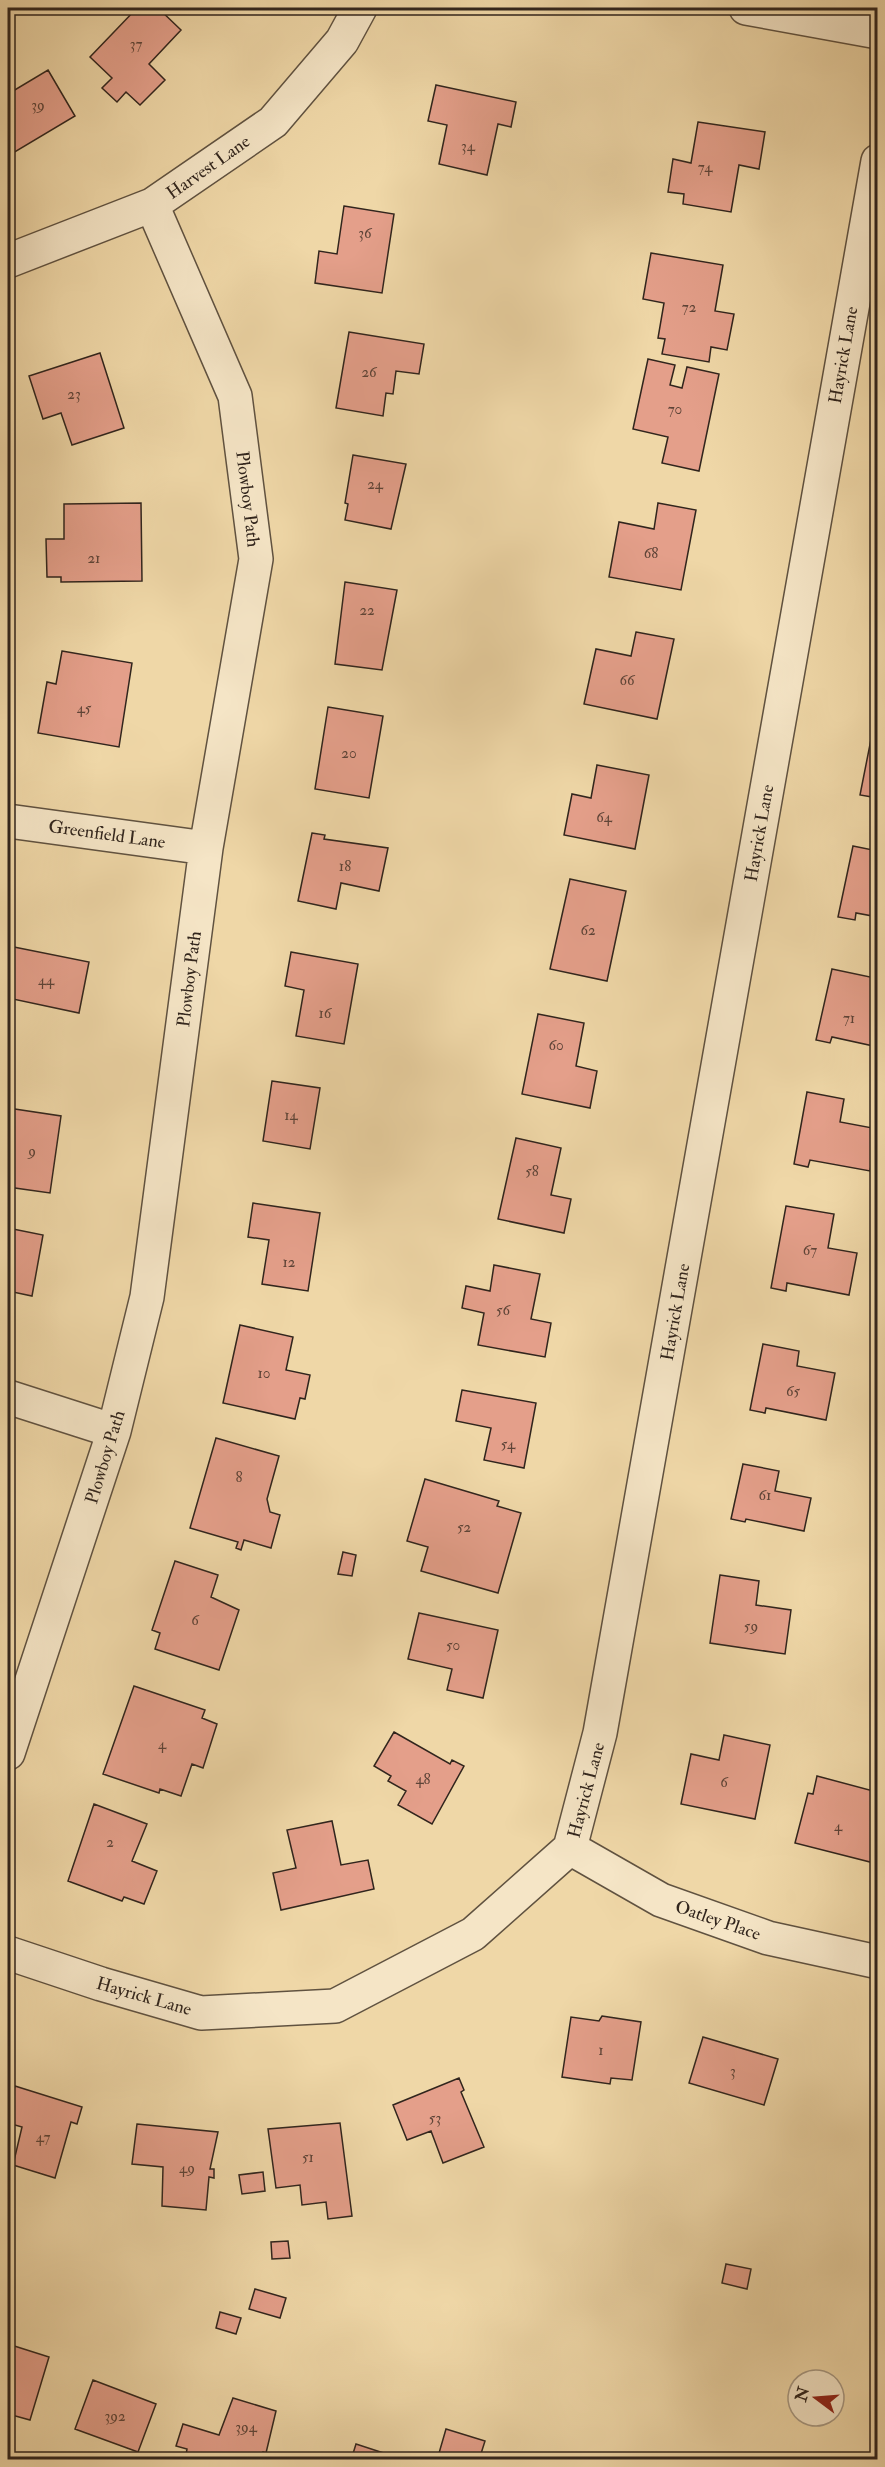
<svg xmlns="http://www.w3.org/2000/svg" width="885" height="2467" viewBox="0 0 885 2467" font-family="'IM FELL Double Pica',serif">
<rect width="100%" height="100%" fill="#efd7a7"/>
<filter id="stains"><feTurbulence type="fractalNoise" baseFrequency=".00333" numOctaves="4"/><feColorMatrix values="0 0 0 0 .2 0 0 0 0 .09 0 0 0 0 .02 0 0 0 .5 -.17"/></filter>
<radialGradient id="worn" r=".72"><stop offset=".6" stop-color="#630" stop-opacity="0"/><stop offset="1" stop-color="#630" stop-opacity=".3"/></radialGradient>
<path fill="#e49f8a" stroke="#31251d" stroke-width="1.5" d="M137 8H158L181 30 149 64 165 80 140 105 126 92 117 102 102 88 112 78 90 57Z
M48 70 75 116 8 156V94Z
M436 85 516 102 511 127 498 124 487 175 439 164 447 125 428 121Z
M698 122 765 132 759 169 739 165 731 212 683 204 684 194 668 192 673 159 691 163Z
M344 206 394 214 382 293 315 283 319 251 337 254Z
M651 253 723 265 715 311 734 314 727 350 711 347 709 362 662 354 665 339 658 338 664 303 643 299Z
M349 332 424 344 419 374 396 371 393 394 386 393 383 416 336 408Z
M100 353 124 428 72 445 61 413 43 419 29 376Z
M648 359 675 365 670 385 682 388 687 367 719 374 699 471 662 463 668 437 633 429Z
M353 455 406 464 391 529 345 520 348 504 345 503Z
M141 503 142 581 61 582V577H47L46 539H64V504Z
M658 503 696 510 681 590 609 577 619 522 654 529Z
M345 582 397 590 382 670 335 664Z
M636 632 674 639 657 719 584 704 596 649 631 656Z
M62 651 132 663 119 747 38 733 47 682 56 684Z
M328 707 383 716 369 798 315 789Z
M876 714H878V798L860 795Z
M597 765 649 775 635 849 564 835 572 794 591 798Z
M312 833 325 835 324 839 388 848 379 891 341 883 336 909 298 901Z
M853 846 878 851V917L856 913 855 920 838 917Z
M570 879 626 891 607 981 550 969Z
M9 946 89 962 79 1013 8 998Z
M291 952 358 964 344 1044 296 1036 304 990 285 986Z
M832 969 875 978 871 998 878 1000V1047L832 1037 830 1043 816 1040Z
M538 1014 584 1023 576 1066 597 1071 590 1108 522 1094Z
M272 1081 320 1088 310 1149 263 1141Z
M807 1092 844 1099 840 1122 878 1129 870 1171 810 1160 808 1167 794 1164Z
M8 1108 61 1116 50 1193 8 1187Z
M516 1138 561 1148 551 1195 571 1199 564 1233 498 1219Z
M253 1203 320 1213 308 1291 262 1284 269 1240 248 1237Z
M786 1206 834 1214 828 1248 857 1253 849 1295 787 1283 786 1291 771 1288Z
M8 1228 43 1235 32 1296 8 1291Z
M494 1265 540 1274 531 1319 551 1323 545 1357 478 1345 484 1313 462 1308 466 1286 490 1291Z
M240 1325 293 1337 286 1370 310 1375 305 1399 300 1398 295 1419 223 1403Z
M763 1344 799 1351 797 1366 835 1373 826 1420 766 1408 765 1413 750 1410Z
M462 1390 536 1403 524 1468 484 1460 491 1428 456 1421Z
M216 1438 279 1456 267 1499 270 1512 280 1515 271 1548 244 1540 241 1550 236 1548 238 1542 190 1528Z
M743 1464 779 1471 775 1491 811 1498 804 1531 746 1519 745 1522 731 1519Z
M425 1479 499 1501 497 1506 521 1513 498 1593 421 1571 428 1547 407 1541Z
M343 1552 356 1555 352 1576 338 1574Z
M175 1561 218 1575 211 1597 239 1610 219 1670 155 1649 160 1633 152 1630Z
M720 1575 759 1581 756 1605 791 1610 785 1654 710 1643Z
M419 1613 498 1630 483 1698 447 1690 452 1669 408 1659Z
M134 1686 205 1710 202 1718 217 1724 203 1768 192 1764 181 1796 160 1789 159 1793 103 1774Z
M394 1732 450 1764 452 1760 464 1766 432 1824 398 1805 406 1791 388 1781 391 1776 374 1766Z
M724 1735 770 1745 755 1819 681 1804 691 1754 719 1760Z
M817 1776 877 1792 873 1809 878 1810V1848L874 1863 795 1843 808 1793 813 1794Z
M94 1804 147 1824 132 1861 157 1871 144 1904 124 1897 122 1901 68 1881Z
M332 1821 341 1865 368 1860 374 1889 281 1910 273 1873 296 1868 287 1830Z
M602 2016 641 2022 632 2080 611 2078 610 2084 562 2077 571 2017 599 2021Z
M703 2037 778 2059 764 2105 689 2083Z
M459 2078 464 2090 461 2092 484 2147 443 2163 431 2131 407 2140 393 2105Z
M15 2086 82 2107 77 2124 71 2122 55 2178 13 2165 22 2127 8 2123V2112Z
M340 2123 352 2216 328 2219 326 2202 302 2205 300 2185 276 2188 268 2129Z
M137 2124 218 2132 210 2169H214V2178L209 2177 206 2210 162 2206 163 2167 132 2164Z
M263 2172 265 2191 242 2194 239 2175Z
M288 2241 290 2258 272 2259 271 2242Z
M878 2255V2296L872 2295Z
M726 2264 751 2269 747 2289 722 2283Z
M255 2289 286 2298 280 2318 249 2309Z
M220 2312 241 2318 236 2334 216 2328Z
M8 2344 49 2357 30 2420 8 2414Z
M93 2380 156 2404 138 2452 75 2429Z
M233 2398 276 2411 266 2453 263 2452 260 2460H185L187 2449 176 2446 183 2424 219 2435Z
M446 2429 485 2441 479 2460H437Z
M356 2444 405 2460H351Z"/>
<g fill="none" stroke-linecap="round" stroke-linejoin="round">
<defs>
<path id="street" d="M746 8 878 32
M8 261 152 205 273 122 342 41 360 8
M8 821 206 848
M8 1397 114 1431
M8 1753 114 1431 147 1297 206 848 256 559 235 396 152 205
M570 1848 661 1900 768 1938 878 1962
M8 1953 101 1984 201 2013 335 2006 473 1934 570 1848 600 1733 878 161"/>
</defs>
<use href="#street" stroke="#605240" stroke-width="36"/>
<use href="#street" stroke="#f5e5c6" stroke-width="33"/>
</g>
<g text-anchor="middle" stroke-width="4.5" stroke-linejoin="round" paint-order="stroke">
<g font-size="15" fill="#5e4438">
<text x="136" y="49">37</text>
<text x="38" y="110">39</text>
<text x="468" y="151">34</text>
<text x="705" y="172">74</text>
<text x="365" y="238">36</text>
<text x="689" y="312">72</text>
<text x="369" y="377">26</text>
<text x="74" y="399">23</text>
<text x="675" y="414">70</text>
<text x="375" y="489">24</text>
<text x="651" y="558">68</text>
<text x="94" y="563">21</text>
<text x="367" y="615">22</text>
<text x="627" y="685">66</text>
<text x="84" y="713">45</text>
<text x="349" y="758">20</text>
<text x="604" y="822">64</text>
<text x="345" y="871">18</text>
<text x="588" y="935">62</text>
<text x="46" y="985">44</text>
<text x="325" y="1018">16</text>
<text x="849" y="1023">71</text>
<text x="556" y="1050">60</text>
<text x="291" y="1120">14</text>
<text x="32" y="1156">9</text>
<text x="532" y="1176">58</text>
<text x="810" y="1255">67</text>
<text x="289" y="1267">12</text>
<text x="503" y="1315">56</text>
<text x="264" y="1378">10</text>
<text x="793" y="1396">65</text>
<text x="508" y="1449">54</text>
<text x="239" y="1482">8</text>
<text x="765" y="1500">61</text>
<text x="464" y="1532">52</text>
<text x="195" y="1625">6</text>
<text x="751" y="1631">59</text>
<text x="453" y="1650">50</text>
<text x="162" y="1749">4</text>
<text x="423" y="1784">48</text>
<text x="724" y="1787">6</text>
<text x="838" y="1831">4</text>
<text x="110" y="1847">2</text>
<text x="601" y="2055">1</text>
<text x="733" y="2076">3</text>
<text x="435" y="2123">53</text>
<text x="43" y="2142">47</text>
<text x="308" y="2162">51</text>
<text x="187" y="2173">49</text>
<text x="115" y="2421">392</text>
<text x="246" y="2432">394</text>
</g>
<g font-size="18" fill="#31251d" stroke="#f5e5c6">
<text transform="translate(208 167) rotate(-35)" y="6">Harvest Lane</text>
<text transform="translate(843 355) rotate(-80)" y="6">Hayrick Lane</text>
<text transform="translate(248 499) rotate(83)" y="6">Plowboy Path</text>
<text transform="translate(759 833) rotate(-80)" y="6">Hayrick Lane</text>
<text transform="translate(107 834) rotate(8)" y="6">Greenfield Lane</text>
<text transform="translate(189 979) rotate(-83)" y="6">Plowboy Path</text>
<text transform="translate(675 1312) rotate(-80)" y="6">Hayrick Lane</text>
<text transform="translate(105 1457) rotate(-73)" y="6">Plowboy Path</text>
<text transform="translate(586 1790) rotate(-75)" y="6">Hayrick Lane</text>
<text transform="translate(718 1920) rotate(19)" y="6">Oatley Place</text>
<text transform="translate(144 1996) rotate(16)" y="6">Hayrick Lane</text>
</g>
</g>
<rect width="885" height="2467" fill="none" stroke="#efd7a7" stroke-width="30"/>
<rect x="9" y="9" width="867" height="2449" fill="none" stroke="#31251d" stroke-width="3"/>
<rect x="15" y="15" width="855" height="2437" fill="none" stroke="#31251d" stroke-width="1.5"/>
<g transform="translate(816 2398) rotate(286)"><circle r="28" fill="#f5e5c6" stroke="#a79882" stroke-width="1.5"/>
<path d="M0-4.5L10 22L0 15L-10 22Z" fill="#8f2418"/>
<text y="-9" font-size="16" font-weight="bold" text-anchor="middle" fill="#31251d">N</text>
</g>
<rect width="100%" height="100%" filter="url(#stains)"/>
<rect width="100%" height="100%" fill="url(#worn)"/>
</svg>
